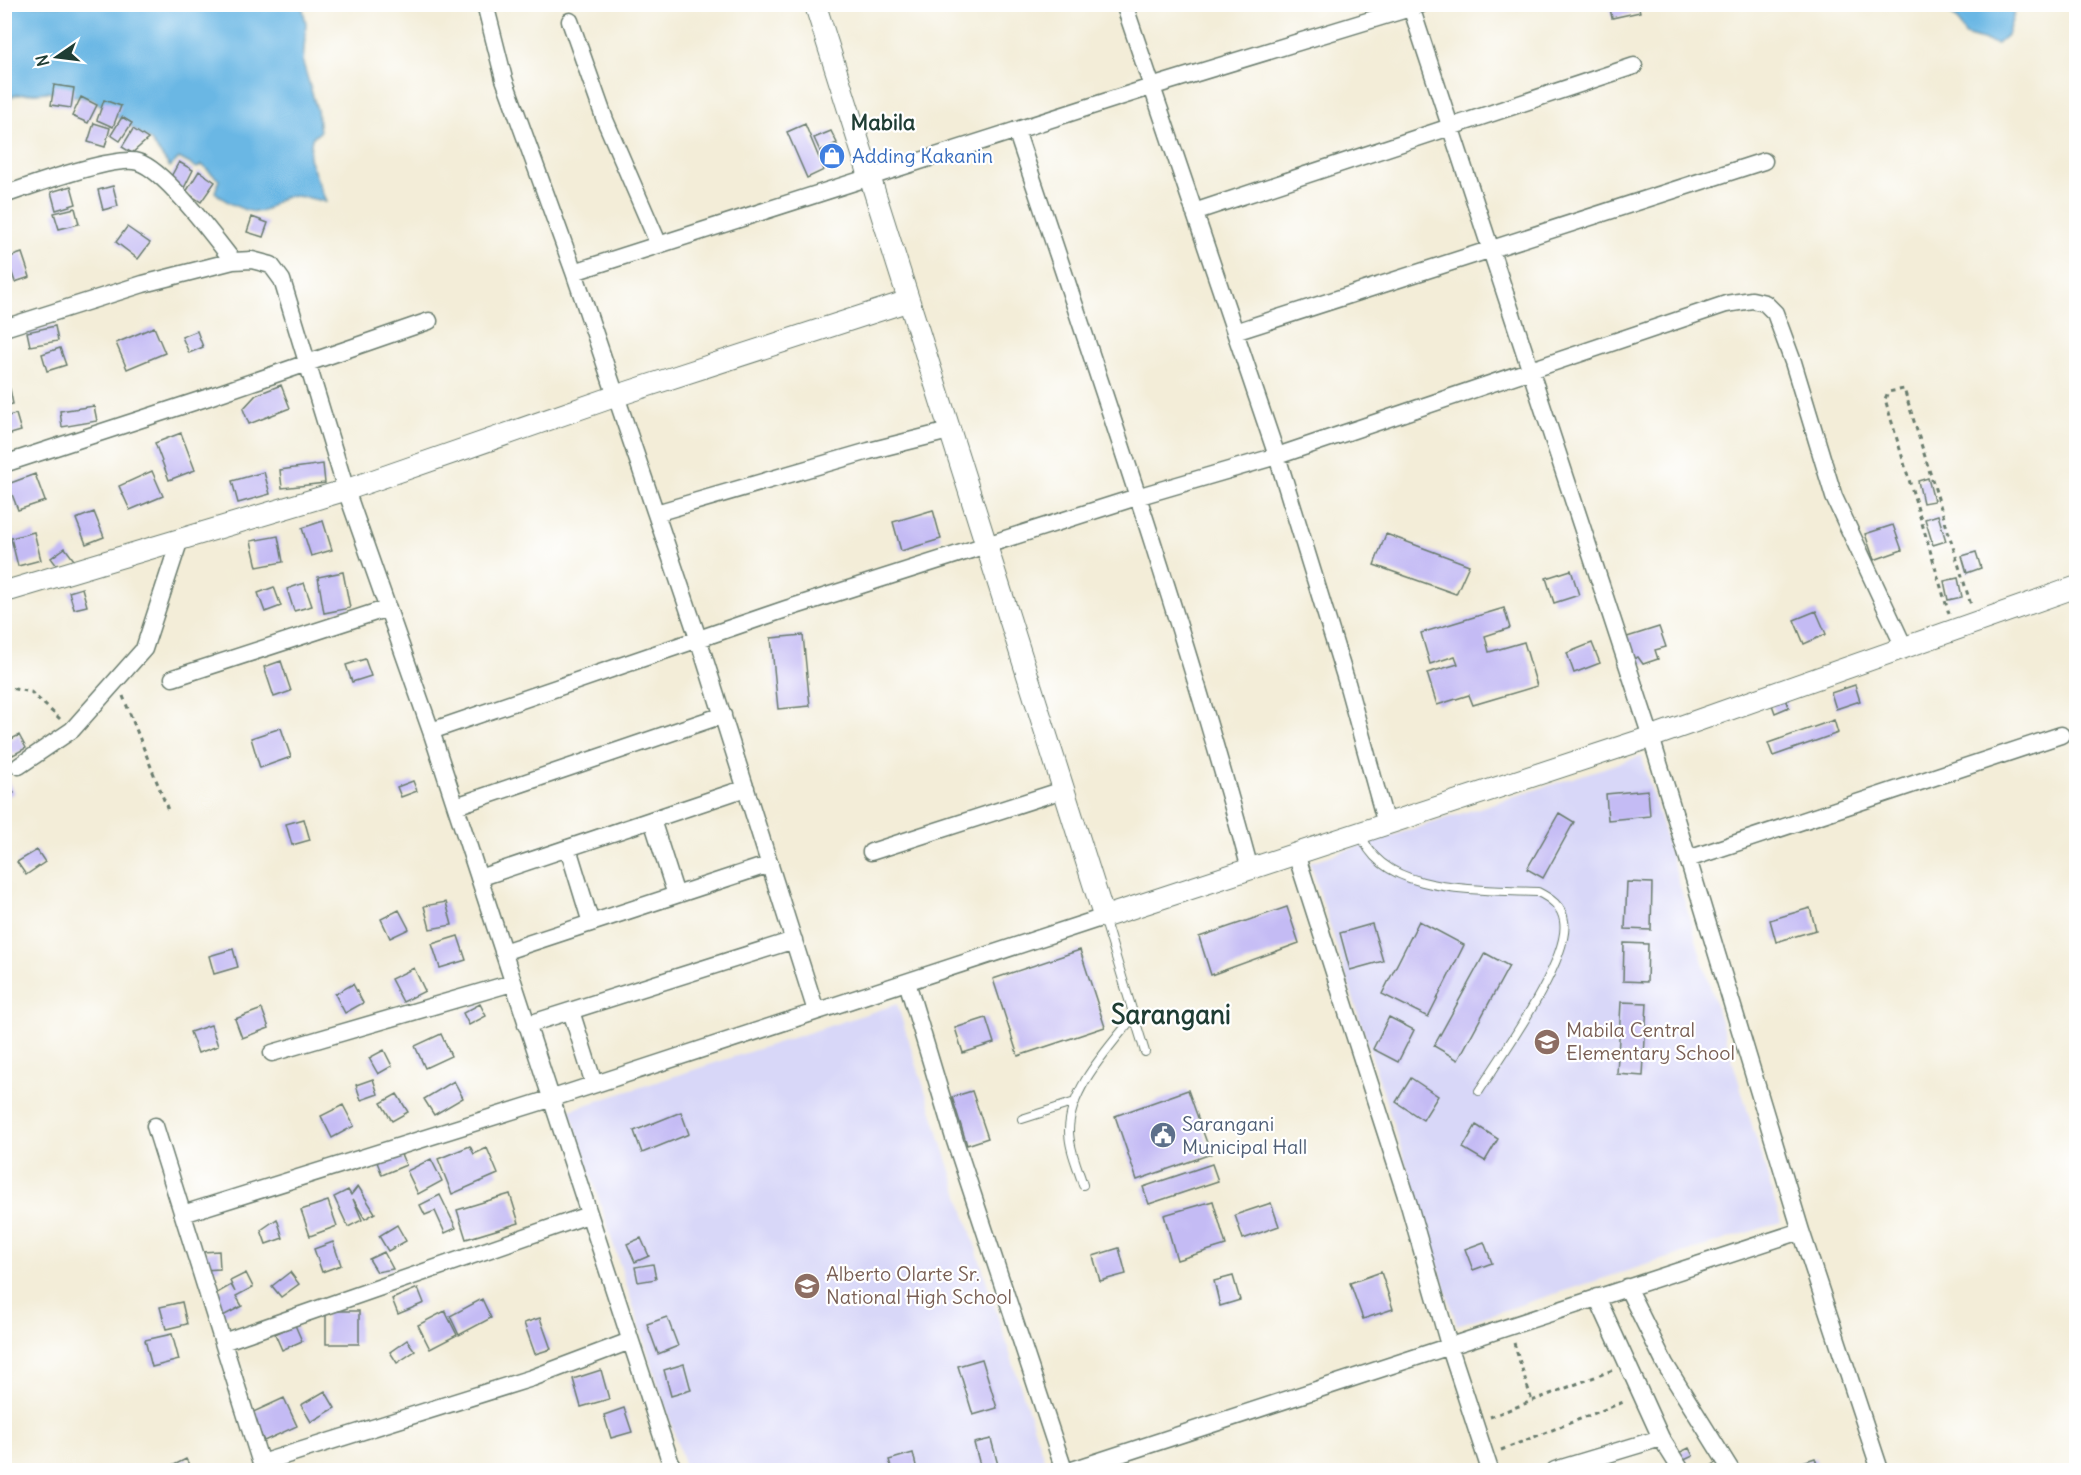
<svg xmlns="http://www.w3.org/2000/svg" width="2081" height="1475" viewBox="0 0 2081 1475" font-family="Delius,sans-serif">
<rect width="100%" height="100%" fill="#fff"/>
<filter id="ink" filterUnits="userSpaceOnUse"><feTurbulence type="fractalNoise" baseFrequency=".0167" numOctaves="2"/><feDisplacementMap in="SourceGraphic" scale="12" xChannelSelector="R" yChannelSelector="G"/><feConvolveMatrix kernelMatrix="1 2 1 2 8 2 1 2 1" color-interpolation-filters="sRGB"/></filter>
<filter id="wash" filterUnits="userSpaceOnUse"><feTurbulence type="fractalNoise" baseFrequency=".008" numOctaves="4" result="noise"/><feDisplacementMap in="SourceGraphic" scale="24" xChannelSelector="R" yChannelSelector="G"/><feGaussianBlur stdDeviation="1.35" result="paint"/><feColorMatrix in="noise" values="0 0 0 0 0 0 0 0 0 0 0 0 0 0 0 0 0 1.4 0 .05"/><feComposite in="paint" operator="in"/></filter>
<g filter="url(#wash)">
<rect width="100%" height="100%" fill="#f3edd8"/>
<path fill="#d8d7f8" d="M1641 756 1781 1222 1457 1325 1310 862Z
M897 1004 1045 1462 1018 1470H686L570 1110Z"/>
<path fill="#6bb7e4" stroke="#457a8c" stroke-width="1.5" d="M5 5H302L306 23 303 63 317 110 320 132 312 138 309 158 326 202C313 199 298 194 285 197 277 200 272 206 265 210 252 217 225 202 215 192L219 180 202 165 197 168 179 158 170 167 151 141 92 99 47 92 16 95 5 100Z
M1940 5H2017L2007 35 1997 44 1965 35 1956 18Z"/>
<g id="blocks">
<path fill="#c4bbf4" d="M1609 4H1638L1640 12 1612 18Z
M54 85 74 88 71 108 51 105Z
M81 97 97 105 88 123 72 116Z
M104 100 121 106 113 127 97 120Z
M122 117 132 123 120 141 111 135Z
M94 123 110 128 105 147 88 142Z
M805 124 824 170 807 178 787 132Z
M133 129 148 139 132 153 122 147Z
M831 131 837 143 820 151 814 138Z
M837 145 843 159 827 167 820 153Z
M179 162 193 170 183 190 168 182Z
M199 171 215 182 201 202 186 192Z
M71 186 76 204 56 210 51 192Z
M113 186 118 206 103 210 98 190Z
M75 208 79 224 59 229 54 213Z
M252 217 268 223 263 237 247 232Z
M127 227 150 243 138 259 116 242Z
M22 253 30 277 15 282 7 258Z
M55 326 58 341 30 346 27 332Z
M154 327 165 353 127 369 116 343Z
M197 331 203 347 189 353 182 337Z
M60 348 66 365 47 371 42 354Z
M281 385 290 408 249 424 243 409 256 395Z
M10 389 13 404 4 406V391Z
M94 406 97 421 62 427 60 411Z
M16 414 21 431 4 436V417Z
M181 433 195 470 169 480 155 443Z
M323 464 325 483 282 488 280 470Z
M152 471 163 496 130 510 119 486Z
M264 472 270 494 238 503 232 481Z
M35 474 45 501 18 510 8 484Z
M1928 478 1934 501 1923 503 1918 481Z
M933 510 941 539 901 551 893 522Z
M94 512 104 537 86 544 76 519Z
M1938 515 1946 541 1933 545 1925 519Z
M323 521 332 550 311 556 302 528Z
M1893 525 1902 550 1874 560 1865 534Z
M34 532 41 560 18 566 11 538Z
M1386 534 1469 565 1456 594 1374 565Z
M278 536 283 562 257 567 251 541Z
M65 548 74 560 60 570 51 558Z
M1976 552 1981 568 1967 573 1962 556Z
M1571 570 1579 595 1554 603 1546 578Z
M343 572 350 608 324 613 318 577Z
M1958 578 1962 597 1948 600 1944 581Z
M304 583 312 606 294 611 287 589Z
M274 587 281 606 265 612 258 593Z
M82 588 87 606 74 609 69 592Z
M1504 608 1510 628 1485 636 1489 652 1524 642 1537 686 1473 705 1469 695 1437 705 1427 673 1458 664 1455 656 1430 664 1421 633Z
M1816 611 1826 634 1804 644 1794 620Z
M1659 627 1666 647 1655 650 1658 659 1643 664 1638 657 1631 660 1624 638Z
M803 635 810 706 778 709 771 638Z
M1592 643 1600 663 1574 673 1567 653Z
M365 659 371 676 352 682 346 665Z
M281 661 291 691 274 697 264 667Z
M1855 685 1860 701 1836 709 1831 693Z
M1785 697 1789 707 1775 713 1771 702Z
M1834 720 1838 733 1773 756 1768 743Z
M281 728 291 757 260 768 251 738Z
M19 735 26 748 13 755 6 742Z
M4 774 14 793 4 798Z
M413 781 417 791 401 797 397 787Z
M1648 790 1650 816 1608 820 1606 794Z
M1559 813 1574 822 1543 878 1527 869Z
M304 819 310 840 292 845 286 824Z
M37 850 45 862 26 875 17 862Z
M1627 882 1652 883 1651 930 1625 929Z
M446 902 452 925 430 929 424 906Z
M1287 907 1299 943 1211 975 1199 937Z
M1810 908 1816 930 1776 942 1770 920Z
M399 910 409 929 390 938 381 919Z
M1419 921 1464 945 1428 1017 1382 994Z
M1372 924 1383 961 1350 970 1340 933Z
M458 936 466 960 440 968 432 944Z
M1624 943 1648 944 1647 982 1623 981Z
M233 949 238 967 214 974 209 956Z
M1080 950 1105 1027 1018 1056 993 979Z
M1485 953 1509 966 1458 1060 1434 1046Z
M414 968 425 991 403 1002 391 979Z
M353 984 363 1003 345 1013 335 994Z
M1621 1002 1647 1003 1643 1076 1617 1074Z
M480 1004 486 1016 469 1025 463 1013Z
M262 1009 269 1028 242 1038 235 1019Z
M1389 1017 1414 1030 1398 1062 1373 1049Z
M986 1018 994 1043 963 1053 955 1028Z
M211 1025 218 1046 198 1053 190 1032Z
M441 1034 451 1056 425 1068 415 1046Z
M384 1050 392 1066 378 1074 369 1058Z
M1411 1078 1438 1096 1423 1120 1396 1102Z
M373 1079 378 1094 361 1100 356 1085Z
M454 1081 463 1098 434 1115 424 1099Z
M1188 1090 1211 1154 1137 1180 1115 1116Z
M972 1091 988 1138 967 1145 952 1097Z
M397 1094 408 1112 392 1121 381 1103Z
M343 1105 354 1126 332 1138 321 1116Z
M681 1112 689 1134 642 1153 634 1131Z
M1476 1125 1498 1139 1485 1161 1463 1148Z
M470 1146 474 1154 487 1148 498 1174 452 1194 438 1159Z
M400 1152 406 1165 382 1175 377 1162Z
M431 1159 442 1181 418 1194 407 1171Z
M1212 1164 1218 1181 1149 1204 1143 1187Z
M358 1186 375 1213 365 1219 353 1199 362 1220 348 1227 334 1197 348 1190 351 1195Z
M510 1194 519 1223 466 1239 457 1210Z
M440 1195 456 1228 445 1233 435 1211 425 1215 420 1205Z
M328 1201 337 1226 310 1236 301 1210Z
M1213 1201 1226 1245 1177 1260 1164 1215Z
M1271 1203 1279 1226 1243 1239 1235 1215Z
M277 1219 283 1238 266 1244 261 1230Z
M397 1225 406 1241 388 1251 379 1236Z
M641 1238 649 1256 635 1262 627 1244Z
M333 1242 341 1265 322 1272 314 1249Z
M1484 1242 1492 1263 1473 1270 1465 1249Z
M1119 1248 1126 1274 1100 1281 1093 1256Z
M219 1251 220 1269 203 1270 202 1252Z
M384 1252 393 1269 377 1272 369 1259Z
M653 1264 656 1279 638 1282 635 1267Z
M290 1272 299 1284 281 1297 272 1286Z
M1381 1272 1393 1309 1363 1319 1350 1283Z
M246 1273 253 1287 236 1296 242 1306 221 1317 210 1297 231 1285 235 1292 230 1281Z
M1233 1276 1240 1300 1220 1306 1214 1281Z
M418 1288 424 1303 398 1314 392 1299Z
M482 1299 491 1318 459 1335 450 1316Z
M182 1302 187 1324 166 1329 160 1307Z
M326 1311H359V1344H326Z
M445 1311 457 1335 430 1349 418 1325Z
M667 1317 678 1346 658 1354 647 1324Z
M540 1318 551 1349 535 1354 524 1323Z
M295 1325 302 1341 282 1350 275 1334Z
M172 1334 179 1360 152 1367 145 1340Z
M407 1340 415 1351 397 1363 390 1352Z
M982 1359 997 1408 973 1415 958 1366Z
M684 1364 691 1390 671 1396 664 1370Z
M601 1370 609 1399 581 1407 573 1379Z
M325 1391 335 1408 311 1422 301 1405Z
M284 1398 297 1426 264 1441 251 1413Z
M624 1408 632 1432 611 1438 604 1415Z
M991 1439 998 1465 981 1469 974 1443Z
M1689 1448 1693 1456 1678 1463 1674 1455Z
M913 1453 917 1470H892L889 1460Z
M1815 1458 1819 1470H1789L1788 1467Z
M186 1459 192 1470H170L168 1468Z
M1717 1462 1723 1470H1705Z
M1760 1467 1782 1469V1470H1759Z"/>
</g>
</g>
<g filter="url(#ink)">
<use href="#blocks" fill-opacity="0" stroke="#697b6d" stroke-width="1.5"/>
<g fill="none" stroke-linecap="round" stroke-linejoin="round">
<defs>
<path id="service" d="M1361 833C1380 896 1484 889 1538 892 1550 898 1562 906 1564 921 1571 959 1501 1056 1479 1091
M1104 918 1145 1052
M1022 1119 1075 1102
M1083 1185C1078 1168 1069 1149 1069 1131 1069 1089 1109 1048 1134 1016"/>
<path id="minor" d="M485 4 504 79 574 272 698 638 816 1011
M1124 4 1277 456 1347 683 1386 824
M1410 4 1651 737 1801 1231 1880 1470
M570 21 605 120 659 245
M1016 130C1098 375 1182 619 1250 869
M4 195C29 186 116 155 138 162 165 170 215 238 233 261
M1194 212 1634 66
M574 272 1151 87 1420 5
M4 328 143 284 233 261 252 260 271 265 282 280 346 490 431 731 673 1470
M1235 332 1764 161
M4 464 206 398 429 321
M656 513 869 451 949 431
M173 678 388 608
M431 731 786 609 1140 496 1277 456 1726 304 1752 300 1765 303 1775 313 1793 362 1834 497 1904 647
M19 766 72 730 144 649 180 539
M456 806 723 715
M652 820 676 895
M568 848 591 923
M871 852 1063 790
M1296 854 1409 1205 1449 1345 1490 1470
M1688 859 2061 735
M479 878 746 788
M503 952 770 864
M907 982 954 1138 1064 1470
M571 1011 594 1084
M526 1025 794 940
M272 1053 512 983
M155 1126 263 1470
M183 1214 550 1099 1104 917
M1627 1287 1665 1364 1731 1470
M1597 1297 1661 1438 1681 1470
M223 1342 588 1215
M261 1463 532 1378 630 1341
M1072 1470 1801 1231
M1555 1470 1661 1438"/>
<path id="tertiary" d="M815 4 1104 917 1651 737 2076 587
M4 592 346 490 616 396 908 301"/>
</defs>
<use href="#service" stroke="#697b6d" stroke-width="10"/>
<use href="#minor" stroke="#697b6d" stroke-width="19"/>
<use href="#tertiary" stroke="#697b6d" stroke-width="23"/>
<path stroke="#697b6d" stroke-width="3" stroke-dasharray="4.5 4.5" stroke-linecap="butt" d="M1949 614 1885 399 1888 392 1904 389 1971 605
M4 687 31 692 60 719
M123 696 168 810
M1514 1343 1532 1401
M1490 1417 1613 1370
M1501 1450 1626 1401"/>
<use href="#service" stroke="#fff" stroke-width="8"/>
<use href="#minor" stroke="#fff" stroke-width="16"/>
<use href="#tertiary" stroke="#fff" stroke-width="21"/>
</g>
</g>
<defs>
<symbol id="shop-disc" viewBox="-11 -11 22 22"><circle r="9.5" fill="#3f7fe0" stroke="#fff"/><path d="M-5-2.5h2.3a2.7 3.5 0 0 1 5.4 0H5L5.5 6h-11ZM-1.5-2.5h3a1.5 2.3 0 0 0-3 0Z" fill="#fff"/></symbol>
<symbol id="school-disc" viewBox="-11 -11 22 22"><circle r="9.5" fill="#8d6e63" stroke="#fff"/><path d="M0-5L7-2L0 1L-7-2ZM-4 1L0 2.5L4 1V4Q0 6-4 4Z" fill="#fff"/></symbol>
<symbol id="civic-disc" viewBox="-11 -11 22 22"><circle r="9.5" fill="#5c6f8a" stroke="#fff"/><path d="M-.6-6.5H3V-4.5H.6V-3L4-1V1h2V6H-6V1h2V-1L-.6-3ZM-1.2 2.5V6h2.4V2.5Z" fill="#fff"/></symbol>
</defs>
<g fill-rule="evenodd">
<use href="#shop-disc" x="817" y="141" width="30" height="30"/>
<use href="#school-disc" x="1532" y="1027" width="30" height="30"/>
<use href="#civic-disc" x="1148" y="1120" width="30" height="30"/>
<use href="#school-disc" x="792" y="1271" width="30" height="30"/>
</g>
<g text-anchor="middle" stroke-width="4.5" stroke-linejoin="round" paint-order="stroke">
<g font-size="20" fill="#366cbe" stroke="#fff" text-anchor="start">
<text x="852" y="163">Adding Kakanin</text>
</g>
<g font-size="20" fill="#785e54" stroke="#fff" text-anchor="start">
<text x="1566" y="1037">Mabila Central<tspan x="1566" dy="23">Elementary School</tspan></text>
<text x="826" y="1281">Alberto Olarte Sr.<tspan x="826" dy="23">National High School</tspan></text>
</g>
<g font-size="20" fill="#4e5e75" stroke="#fff" text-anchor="start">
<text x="1182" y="1131">Sarangani<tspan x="1182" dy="23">Municipal Hall</tspan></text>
</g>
<g font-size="22" font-weight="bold" fill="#1f3d34" stroke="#fff">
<text x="883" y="130">Mabila</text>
</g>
<g font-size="26" font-weight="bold" fill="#1f3d34" stroke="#fff">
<text x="1171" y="1024">Sarangani</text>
</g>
</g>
<rect width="2081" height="1475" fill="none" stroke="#fff" stroke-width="24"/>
<g transform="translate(57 57) rotate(256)" stroke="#ffffff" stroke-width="4.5" paint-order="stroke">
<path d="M0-4.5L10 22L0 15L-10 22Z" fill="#1f3d34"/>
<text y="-9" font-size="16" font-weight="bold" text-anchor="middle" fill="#1f3d34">N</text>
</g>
</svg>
